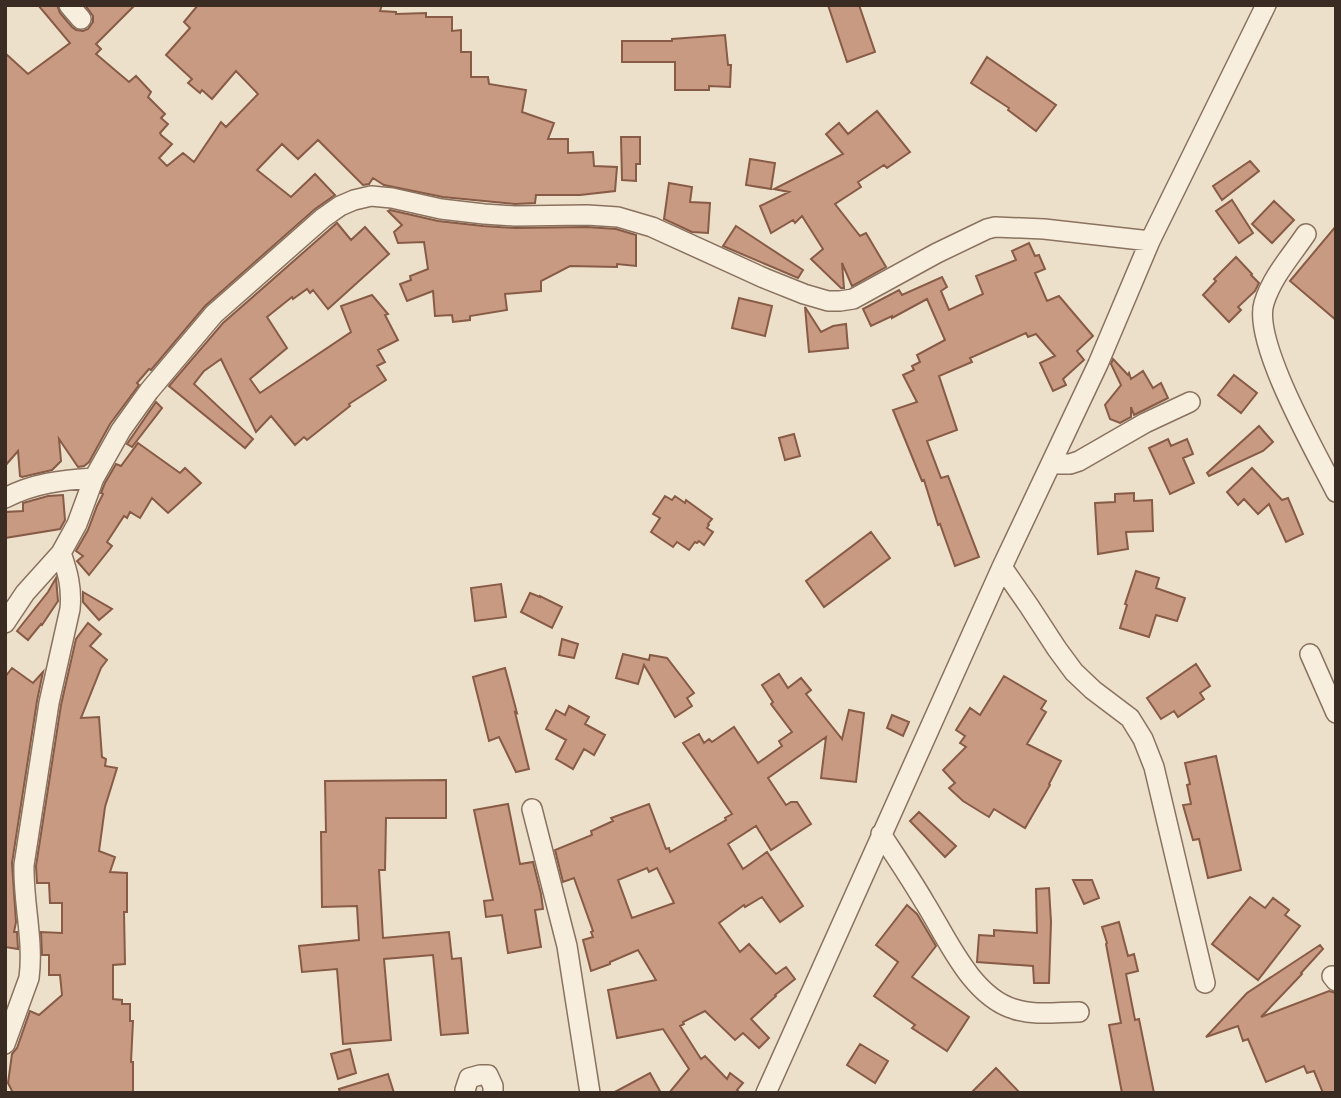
<svg xmlns="http://www.w3.org/2000/svg" width="1341" height="1098" viewBox="0 0 1341 1098" font-family="'IBM Plex Serif',serif">
<rect width="100%" height="100%" fill="#ede0ca"/>
<path fill="#c99a82" stroke="#875b46" stroke-width="2" fill-rule="evenodd" d="M38 5H57L60 13 72 27 76 30 83 31 88 29 93 22V16L85 5H135L96 44 101 49 96 54 129 82 136 76 151 92 148 97 165 114 161 118 168 124 160 133 161 135 172 144 159 158 167 166 183 153 194 162 221 122 226 127 258 94 236 71 212 99 202 90 200 93 188 83 192 79 166 55 190 28 184 22 198 5H382L380 11 396 12V14L426 13V17H452V31L461 30V52H471V77H488L489 84 526 90 522 112 554 123 548 139H568V153L593 152 594 166 617 167 615 191 580 195H536L535 203 515 204 443 197 384 185 373 178 369 184 363 185 318 140 298 159 282 144 257 170 291 197 315 174 335 195 315 209 205 306 151 370 149 369 137 383 139 385 110 424 89 462 84 466 78 467 59 439 61 461 52 470 22 477 20 476 18 451 5 466V53L28 74 70 43Z
M828 5H859L875 52 847 62Z
M725 35 728 65H731L730 87 709 86V90H675V62H622V41H672V39Z
M987 57 1056 105 1036 131 1008 110 1009 108 971 83Z
M877 111 910 152 887 168 884 165 858 182 861 187 835 204 860 236 866 233 886 267 852 286 842 263 844 288H841L811 259 823 249 802 216 795 223 793 220 771 233 760 206 789 192 774 189 843 154 826 134 839 123 848 134Z
M621 137H640V164H636V181L622 180Z
M750 159 775 163 771 189 746 185Z
M1250 161 1259 171 1222 200 1213 186Z
M669 183 692 187 690 202 710 203 708 233 692 232 664 219Z
M1232 200 1253 233 1239 243 1216 211Z
M1274 201 1294 220 1272 243 1252 224Z
M390 210 438 221 483 226 515 228 587 227 616 229 636 235V266L617 264V267L570 266 541 281V291L505 294 507 310 470 316V320L453 322 452 315 435 316 433 291 407 301 400 284 411 280 410 276 428 269 424 242 398 243 394 232 402 225 388 211Z
M337 223 351 240 365 227 389 254 328 309 313 290 310 293 307 289 293 299 292 297 267 317 287 348 250 379 260 393 351 332 341 306 372 295 388 314 385 315 398 340 378 350 385 362 377 366 386 380 349 404 350 406 307 440 304 437 295 445 271 416 256 432 221 359 204 371 194 384 253 439 245 448 169 386 223 323Z
M736 226 803 270 798 278 723 246Z
M1336 226V320L1290 281Z
M1029 243 1035 256 1039 255 1045 269 1035 273 1047 301 1059 296 1093 336 1077 351 1084 360 1063 379 1066 385 1053 391 1040 363 1055 356 1036 334 1028 337 1026 333 970 358 972 362 939 376 957 430 927 441 941 478 948 476 979 557 955 566 940 524 938 525 924 480 922 481 893 410 917 402 903 375 914 370 912 366 920 362 917 355 945 340 927 299 892 318V316L871 326 863 309 899 290 902 295 942 277 947 287 941 291 949 310 983 294 976 276 1016 260 1012 251Z
M1236 257 1252 274 1251 275 1259 283 1255 291 1238 307 1241 310 1229 322 1203 295 1216 281 1214 279Z
M739 298 772 306 765 336 732 328Z
M805 307 821 332 833 326 846 324 848 348 809 352Z
M1113 359 1128 375 1129 373 1131 379 1143 371 1153 388 1161 383 1168 398 1134 415 1131 407V417L1120 423 1110 419 1105 405 1121 385 1111 364Z
M1234 375 1257 393 1241 413 1218 395Z
M156 402 162 408 132 447 127 444Z
M1259 426 1273 442 1263 451 1209 476 1207 473Z
M794 434 800 456 785 460 779 438Z
M1168 439 1171 446 1187 439 1193 454 1183 458 1194 483 1170 494 1149 448Z
M138 443 180 473 185 468 201 483 168 513 152 498 140 518 130 512 127 518 124 516 107 542 112 546 89 575 77 561 83 556 76 551 88 530 97 506 103 494 101 493 105 483 116 464 121 466Z
M1252 468 1282 500 1288 498 1303 534 1286 542 1269 504 1258 514 1244 499 1238 505 1227 492Z
M1134 493V501L1152 500 1153 531 1126 532 1128 549 1098 554 1095 503 1115 502V494Z
M63 495 65 520 60 529 5 538V512L23 511V503L48 496Z
M665 496 672 500 675 496 685 503 686 500 712 519 708 524 709 525 707 528 713 532 704 545 699 541 697 543 695 542 689 550 677 542 673 547 651 532 660 518 653 514Z
M871 532 890 558 824 607 806 581Z
M1136 571 1159 578 1156 588 1185 598 1177 621 1156 615 1149 637 1120 628 1127 605 1125 604Z
M56 578 58 601 42 625 41 624 28 640 17 631 48 592Z
M501 584 506 617 475 621 471 588Z
M83 592 112 609 99 620 83 602Z
M530 593 540 597V596L562 607 552 628 521 612Z
M88 623 101 634 90 646 107 660 101 668 81 718 99 717 102 757 106 759 105 766 117 768 105 807 99 851 115 857 110 872 127 873V912H124L125 964 113 965V999L122 1000V1004H130V1021H133L131 1062H133V1093H13L8 1083 12 1054 17 1048 30 1011 39 1015 62 995 60 975H49V955H42L41 932 62 933V903H50L49 883H37L36 866 61 705 76 639Z
M562 639 578 644 574 658 559 655Z
M623 654 649 660 650 655 667 658 694 693 687 698 692 706 675 717 644 665 638 684 616 678Z
M1196 664 1210 686 1200 693 1204 699 1178 717 1174 711 1161 719 1147 698Z
M12 668 33 683 43 672 37 701 12 863 16 922 14 932H17L18 949 5 947V677Z
M505 668 517 713 515 712 529 769 516 772 499 737 489 741 473 677Z
M779 674 788 688 801 678 811 690 806 694 842 739 849 710 864 713 856 782 821 778 826 737 768 778 786 805 791 802H797L811 824 771 850 756 826 728 844 743 869 767 852 803 906 780 922 762 897 745 907 744 905 719 923 740 952 749 944 776 974 786 967 795 979 775 995 776 996 751 1019 769 1038 759 1048 743 1033 735 1040 705 1011 683 1022 684 1024 680 1026 701 1059 705 1056 727 1079 730 1073 743 1083 737 1090 740 1093H669L689 1069 663 1029 617 1038 608 990 656 980 638 950 610 962V964L591 971 583 940 593 937 591 932 593 931 574 878 563 882 555 850 592 835 591 831 613 821 611 818 649 804 666 849 669 848 670 852 726 820 725 818 732 814 683 743 699 734 704 743 709 739 712 742 734 727 758 763 782 746 779 741 792 732 771 704 773 702 762 685ZM647 868 649 872 657 868 674 903 632 918 618 880Z
M1004 676 1046 701 1041 709 1046 712 1027 744 1061 761 1049 784 1050 785 1025 828 994 809 989 817 963 801 949 788 955 783 943 770 966 747 960 743 965 736 956 730 970 708 980 715Z
M569 706 589 717 585 724 605 735 594 755 584 749 573 769 556 759 566 740 546 729 556 710 565 715Z
M892 715 909 722 903 736 887 728Z
M1216 756 1241 870 1208 878 1199 839 1193 840 1183 805 1191 804 1187 785 1190 784 1185 763Z
M446 780V818H386L385 870H379L383 938 449 932 452 959 461 958 468 1033 441 1035 433 955 384 959 391 1040 343 1044 337 969 302 972 299 946 359 940 357 906 322 907 321 832H326L325 781Z
M508 804 520 864 533 862 541 894 543 909 535 910 541 947 508 953 502 915 486 917 484 901 493 900 474 810Z
M919 812 956 846 945 857 910 821Z
M1073 880H1092L1099 898 1084 904Z
M1049 888 1051 922 1049 983H1034L1033 966 977 962 979 935 994 936V930L1037 933 1036 889Z
M1250 897 1265 908 1273 898 1289 910 1285 915 1300 926 1258 980 1212 944Z
M907 905 917 914 936 946 912 977 969 1017 947 1051 912 1028 915 1025 874 996 898 962 876 945Z
M1119 922 1128 956 1134 954 1138 971 1126 974 1135 1020 1139 1019 1154 1093H1122L1109 1025 1121 1023 1106 944 1107 943 1102 927Z
M1320 945 1323 949 1301 973 1302 974 1261 1017 1329 991 1336 993V1093H1323L1314 1071 1307 1073 1304 1066 1266 1082 1248 1039 1243 1041 1238 1026 1206 1037 1247 993Z
M860 1044 888 1061 875 1083 847 1065Z
M350 1049 356 1073 338 1079 331 1054Z
M996 1068 1020 1093H971Z
M650 1073 661 1093H613Z
M388 1074 394 1093H340L339 1089Z"/>
<g fill="none" stroke-linecap="round" stroke-linejoin="round">
<defs>
<path id="minor" d="M69 5 81 19
M1306 234C1291 256 1272 277 1264 303 1252 342 1317 454 1336 492
M1052 464H1070L1079 461 1145 423 1190 402
M5 498C34 483 62 480 94 478
M1002 567 1029 606 1057 649 1074 672 1093 690 1130 718 1143 739 1154 767 1205 983
M5 623 25 593 61 553 77 524 94 478 121 430 149 391 214 314 323 218 340 206 354 200 371 196 392 198 441 209 484 214 515 216 587 215 618 217 652 227 764 278 804 294 828 301H840L853 299 937 253 987 229 995 227 1044 229 1150 241
M1310 654 1336 713
M532 809 567 946 590 1093
M881 834C896 857 911 879 925 903 947 938 971 996 1014 1009 1034 1016 1058 1012 1079 1012
M1332 976 1336 981
M5 1044 29 978C34 940 23 903 24 865L49 703 70 609C72 588 68 573 61 553
M466 1093 465 1090 469 1078 480 1075H488L493 1086V1093
M766 1093 1002 567 1098 364 1150 241 1266 5"/>
</defs>
<use href="#minor" stroke="#89725f" stroke-width="22"/>
<use href="#minor" stroke="#f8eedd" stroke-width="19"/>
</g>
<rect width="1341" height="1098" fill="none" stroke="#3a2c22" stroke-width="14"/>
</svg>
